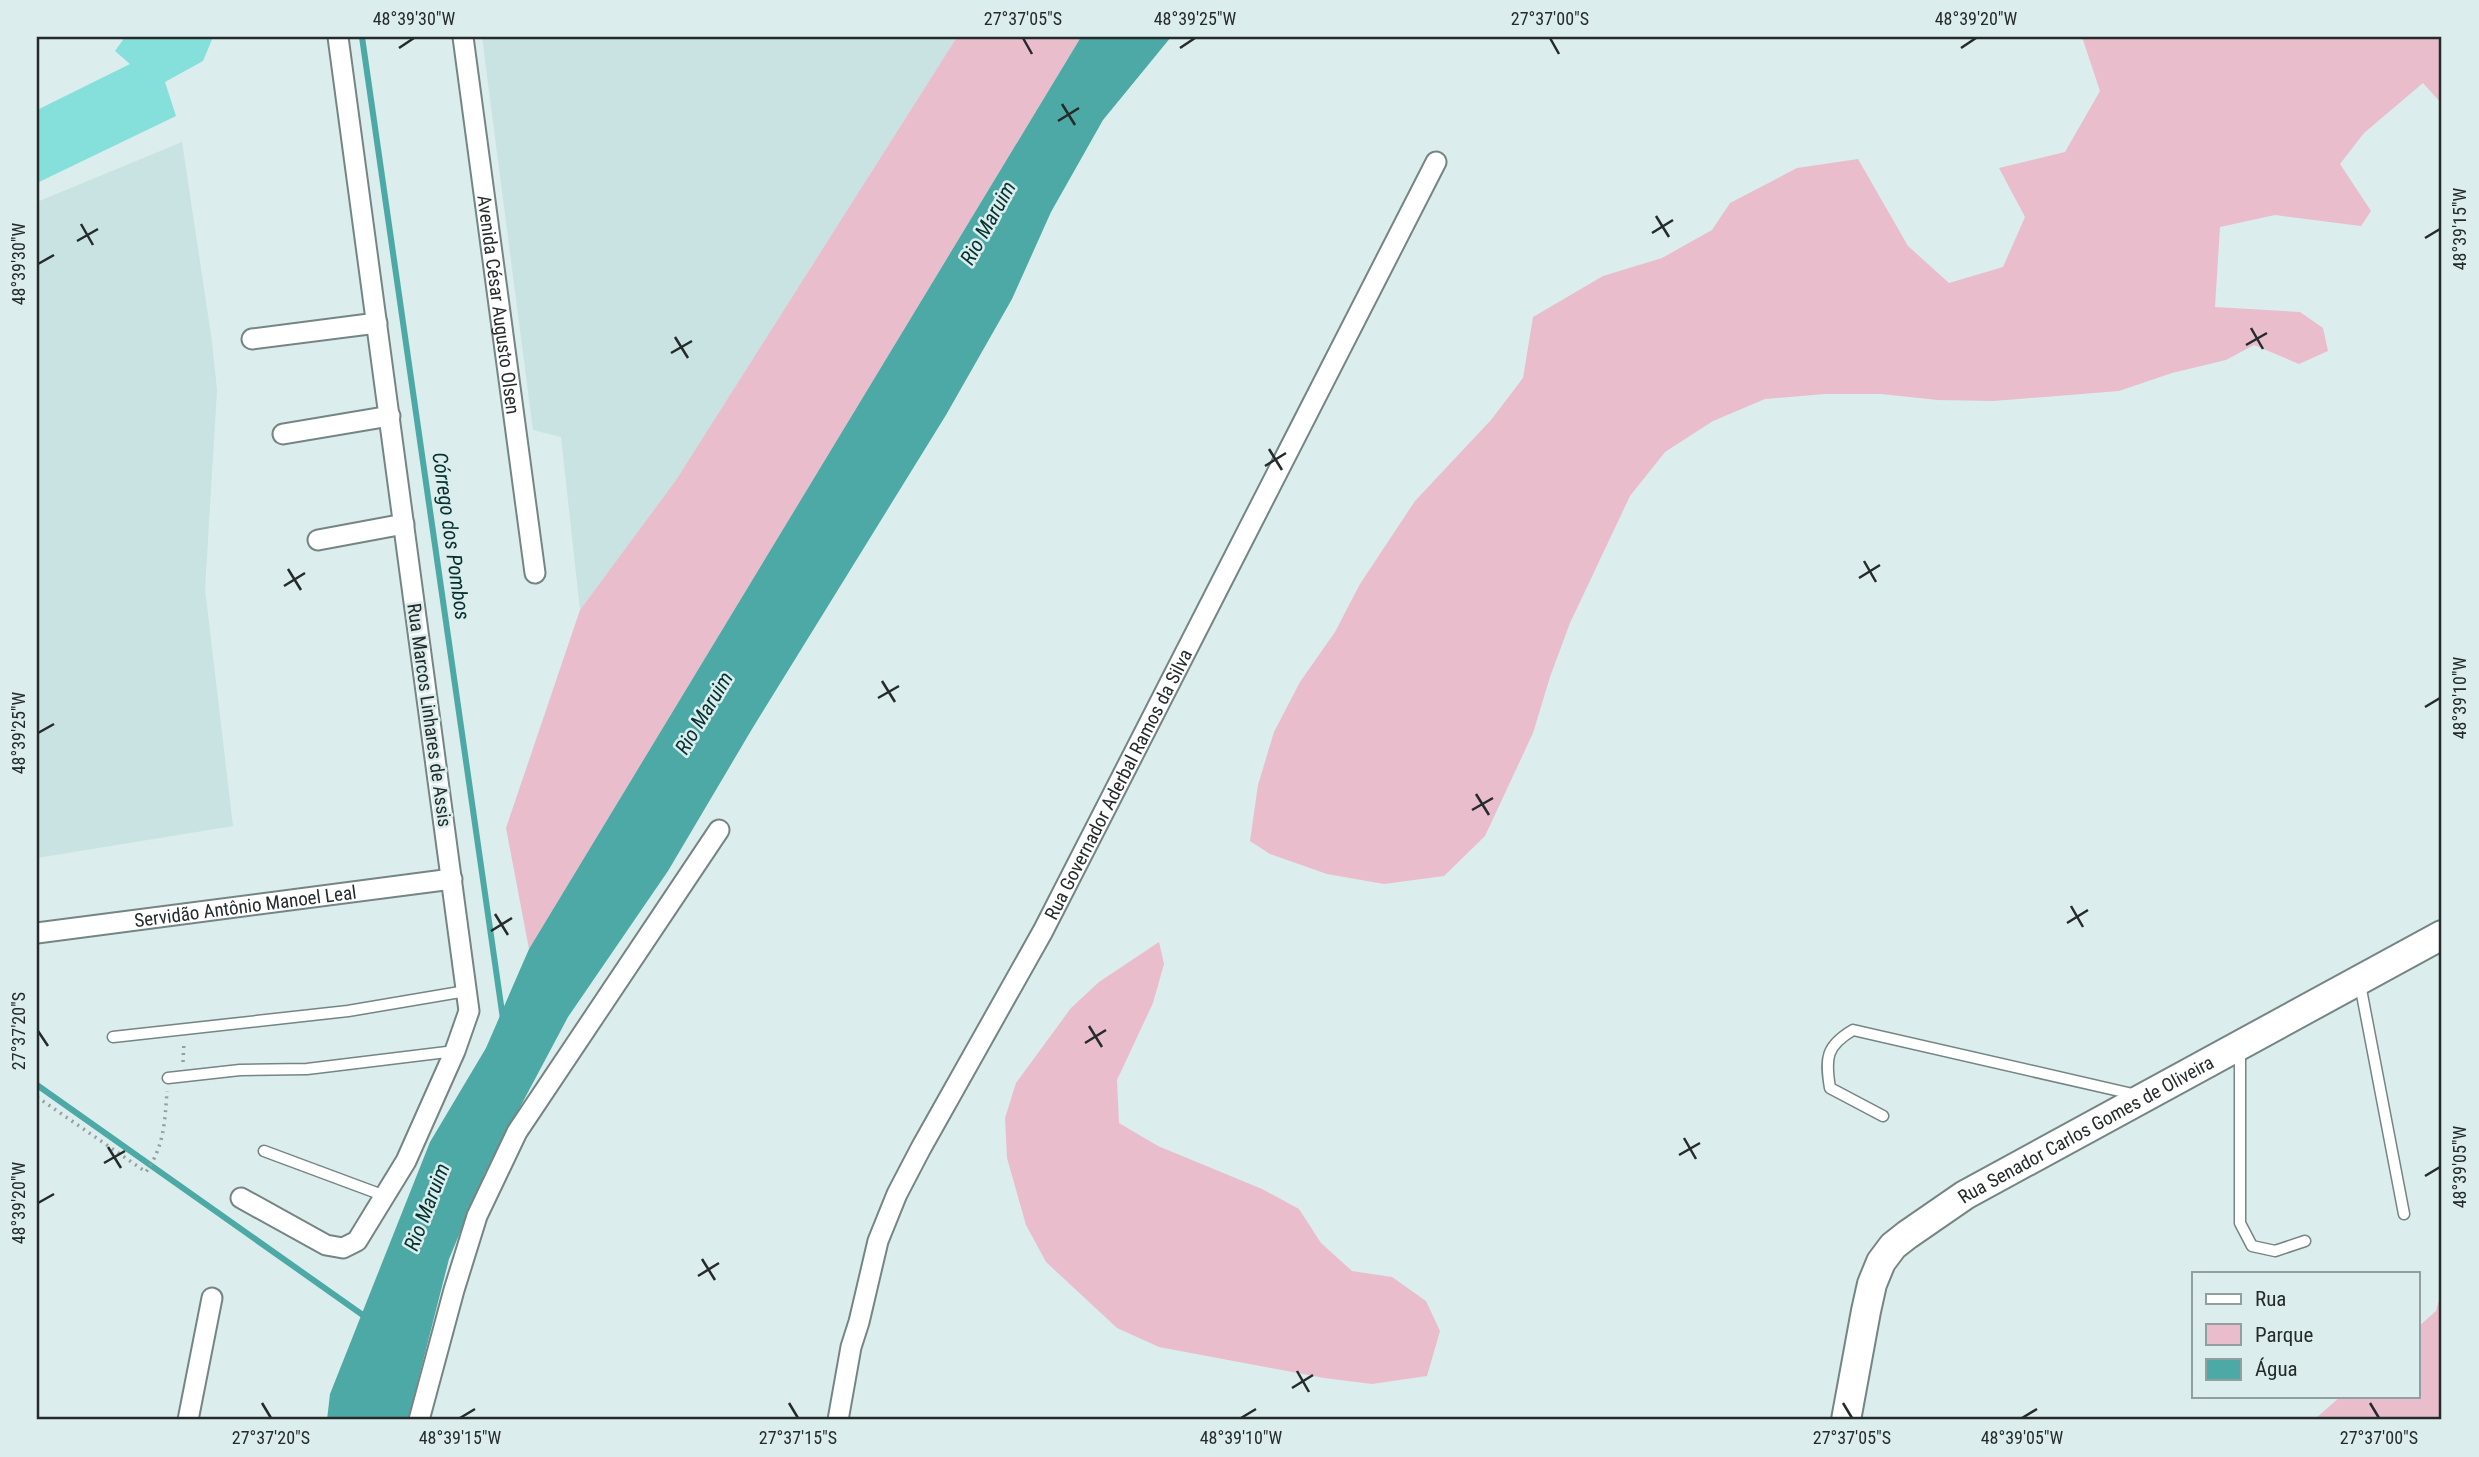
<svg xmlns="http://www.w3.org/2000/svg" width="2479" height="1457" viewBox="0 0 2479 1457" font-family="'Roboto Condensed',sans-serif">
<rect width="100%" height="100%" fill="#dbedec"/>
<path fill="#c8e3e1" d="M482 37H957L676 480 580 610 561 437 533 430Z
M182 142 212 342 217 390 205 589 233 826 37 858V202Z"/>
<path fill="#eabdcc" d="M957 37H1081L529 949 506 828 580 610 676 480Z
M2082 37H2442V104L2423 83 2364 133 2340 164 2371 211 2361 226 2275 215 2220 227 2215 307 2300 312 2323 328 2328 351 2299 364 2254 345 2226 360 2172 373 2119 391 1993 401 1938 400 1881 394H1825L1765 399 1713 421 1665 452 1630 496 1570 623 1550 677 1533 733 1485 836 1444 876 1384 884 1327 874 1270 854 1250 841 1258 785 1274 732 1300 682 1335 632 1360 584 1415 501 1491 420 1523 378 1533 317 1603 276 1662 258 1712 230 1730 203 1797 168 1858 159 1908 246 1949 283 2003 267 2025 217 1999 168 2065 152 2100 91Z
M1159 942 1164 964 1153 1003 1117 1080 1119 1123 1158 1146 1262 1189 1299 1209 1321 1243 1352 1271 1392 1277 1426 1301 1440 1331 1427 1376 1372 1384 1324 1378 1159 1347 1117 1328 1046 1262 1026 1225 1007 1158 1005 1118 1016 1083 1071 1008 1099 982Z
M2442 1290V1420L2315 1419 2341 1396H2418V1327L2436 1311Z"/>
<path fill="#4da9a5" d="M1081 37H1171L1103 120 1051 212 1012 299 946 415 752 729 668 871 568 1017 485 1173 449 1259 408 1420H327L330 1394 430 1142 486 1048 529 949Z"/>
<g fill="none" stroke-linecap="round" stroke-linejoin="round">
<path stroke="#4da9a5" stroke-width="6" d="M362 37 503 1019
M37 1085 367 1318"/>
</g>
<path fill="#85e0dc" d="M125 37H213L203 61 165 82 176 116 37 183V110L130 64 115 51Z"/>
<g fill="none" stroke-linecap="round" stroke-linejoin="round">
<defs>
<path id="lane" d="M2360 984 2404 1214
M113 1037 348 1011 466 991
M2240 1049V1223L2252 1246 2275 1251 2305 1241
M168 1078 240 1070 307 1069 455 1051
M1883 1116 1830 1088C1825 1058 1826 1046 1853 1030L2137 1095
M264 1151 385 1196"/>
<g id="street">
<path id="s1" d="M463 37 535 573"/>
<path d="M252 339 377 323"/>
<path d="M283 434 390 416"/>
<path d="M318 540 404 524"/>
<path id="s2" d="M37 933 452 879"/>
<path d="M241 1198 326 1245 343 1248 357 1241 406 1161 455 1051 469 1011 338 37"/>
<path d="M188 1420 212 1298"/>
<path d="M419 1420 454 1290 477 1216 517 1132 719 830"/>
<path id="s3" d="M838 1420 851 1347 859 1322 878 1241 897 1194 921 1148 1043 931 1436 162"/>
</g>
<g id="secondary">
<path id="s4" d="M1846 1420 1866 1311 1872 1284 1881 1262 1893 1246 1907 1235 1965 1195 2442 935"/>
</g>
</defs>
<use href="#lane" stroke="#758584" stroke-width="13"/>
<use href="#street" stroke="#758584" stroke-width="23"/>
<use href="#secondary" stroke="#758584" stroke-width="32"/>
<path stroke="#93a09f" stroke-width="3.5" stroke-dasharray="2 5" stroke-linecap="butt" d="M183 1062 184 1041
M37 1097 146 1172C164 1147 165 1121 167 1091"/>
<use href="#lane" stroke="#fff" stroke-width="10"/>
<use href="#street" stroke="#fff" stroke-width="19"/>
<use href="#secondary" stroke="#fff" stroke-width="28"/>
</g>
<path fill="none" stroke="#252b2b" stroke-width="2.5" d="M1023 38 1032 54M1550 38 1559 54M399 48 414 38M1180 48 1195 38M1961 48 1976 38M1062 104 1075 125M1058 121 1079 108M1656 216 1669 237M81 224 93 245M1652 233 1673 220M2425 238 2440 229M77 241 98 229M38 264 54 255M2251 328 2263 349M675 337 688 358M2246 345 2267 333M671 353 692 341M1269 449 1282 470M1265 466 1286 453M1864 561 1876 582M288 569 301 590M1859 578 1880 565M284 586 305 573M882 681 895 702M878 698 899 686M2425 707 2440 698M38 733 54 724M1476 794 1489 815M1472 810 1493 798M2071 906 2083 927M495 914 508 935M2067 923 2088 910M491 931 512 918M1089 1026 1102 1047M38 1031 48 1046M1085 1043 1106 1030M1684 1138 1696 1159M108 1147 121 1168M1679 1155 1700 1143M104 1163 125 1151M2425 1176 2440 1167M38 1203 54 1194M702 1259 715 1280M698 1276 719 1263M1297 1371 1309 1392M1292 1388 1313 1375M262 1403 271 1418M789 1403 798 1418M1843 1403 1852 1418M2370 1403 2379 1418M460 1418 475 1409M1241 1418 1256 1409M2022 1418 2037 1409"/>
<g text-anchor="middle" stroke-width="5" stroke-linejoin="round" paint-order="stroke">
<g font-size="19" fill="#252b2b" stroke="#dbedec">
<text dy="7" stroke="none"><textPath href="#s1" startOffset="270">Avenida César Augusto Olsen</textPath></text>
<text transform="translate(430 715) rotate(82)" y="7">Rua Marcos Linhares de Assis</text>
<text dy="7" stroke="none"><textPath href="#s3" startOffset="700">Rua Governador Aderbal Ramos da Silva</textPath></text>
<text dy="7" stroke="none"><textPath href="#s2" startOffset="210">Servidão Antônio Manoel Leal</textPath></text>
<text dy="7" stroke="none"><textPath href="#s4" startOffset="408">Rua Senador Carlos Gomes de Oliveira</textPath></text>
</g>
<g font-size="21" font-style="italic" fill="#043231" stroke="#dbedec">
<text transform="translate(988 223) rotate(-61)" y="7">Rio Maruim</text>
<text transform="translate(451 536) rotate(82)" y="7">Córrego dos Pombos</text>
<text transform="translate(704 713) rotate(-59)" y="7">Rio Maruim</text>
<text transform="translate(427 1207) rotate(-69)" y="7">Rio Maruim</text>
</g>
</g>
<rect width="2479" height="1457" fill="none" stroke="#dbedec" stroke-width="77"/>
<rect x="2192" y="1272" width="228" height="126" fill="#dbedec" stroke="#929f9f" stroke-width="2"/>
<rect x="2206" y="1294" width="35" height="10" fill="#ffffff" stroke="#929f9f" stroke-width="2"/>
<text x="2255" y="1306" font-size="21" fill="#252b2b">Rua</text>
<rect x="2206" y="1324" width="35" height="21" fill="#eabdcc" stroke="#929f9f" stroke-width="2"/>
<text x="2255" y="1342" font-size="21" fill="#252b2b">Parque</text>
<rect x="2206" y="1359" width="35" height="21" fill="#4da9a5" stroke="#929f9f" stroke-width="2"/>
<text x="2255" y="1376" font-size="21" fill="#252b2b">Água</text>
<rect x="38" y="38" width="2402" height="1380" fill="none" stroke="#252b2b" stroke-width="2.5"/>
<g font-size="18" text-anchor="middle" fill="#252b2b">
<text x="414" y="25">48°39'30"W</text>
<text x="1023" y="25">27°37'05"S</text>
<text x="1195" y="25">48°39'25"W</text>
<text x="1550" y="25">27°37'00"S</text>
<text x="1976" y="25">48°39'20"W</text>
<text transform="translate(2460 229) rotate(-90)" y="6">48°39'15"W</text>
<text transform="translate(19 264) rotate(-90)" y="6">48°39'30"W</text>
<text transform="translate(2460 698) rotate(-90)" y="6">48°39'10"W</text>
<text transform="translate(19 733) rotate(-90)" y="6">48°39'25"W</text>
<text transform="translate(19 1031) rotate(-90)" y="6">27°37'20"S</text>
<text transform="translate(2460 1167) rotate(-90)" y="6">48°39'05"W</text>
<text transform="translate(19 1203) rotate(-90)" y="6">48°39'20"W</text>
<text x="271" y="1444">27°37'20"S</text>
<text x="460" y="1444">48°39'15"W</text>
<text x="798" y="1444">27°37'15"S</text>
<text x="1241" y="1444">48°39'10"W</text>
<text x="1852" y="1444">27°37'05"S</text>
<text x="2022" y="1444">48°39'05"W</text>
<text x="2379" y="1444">27°37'00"S</text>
</g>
</svg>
